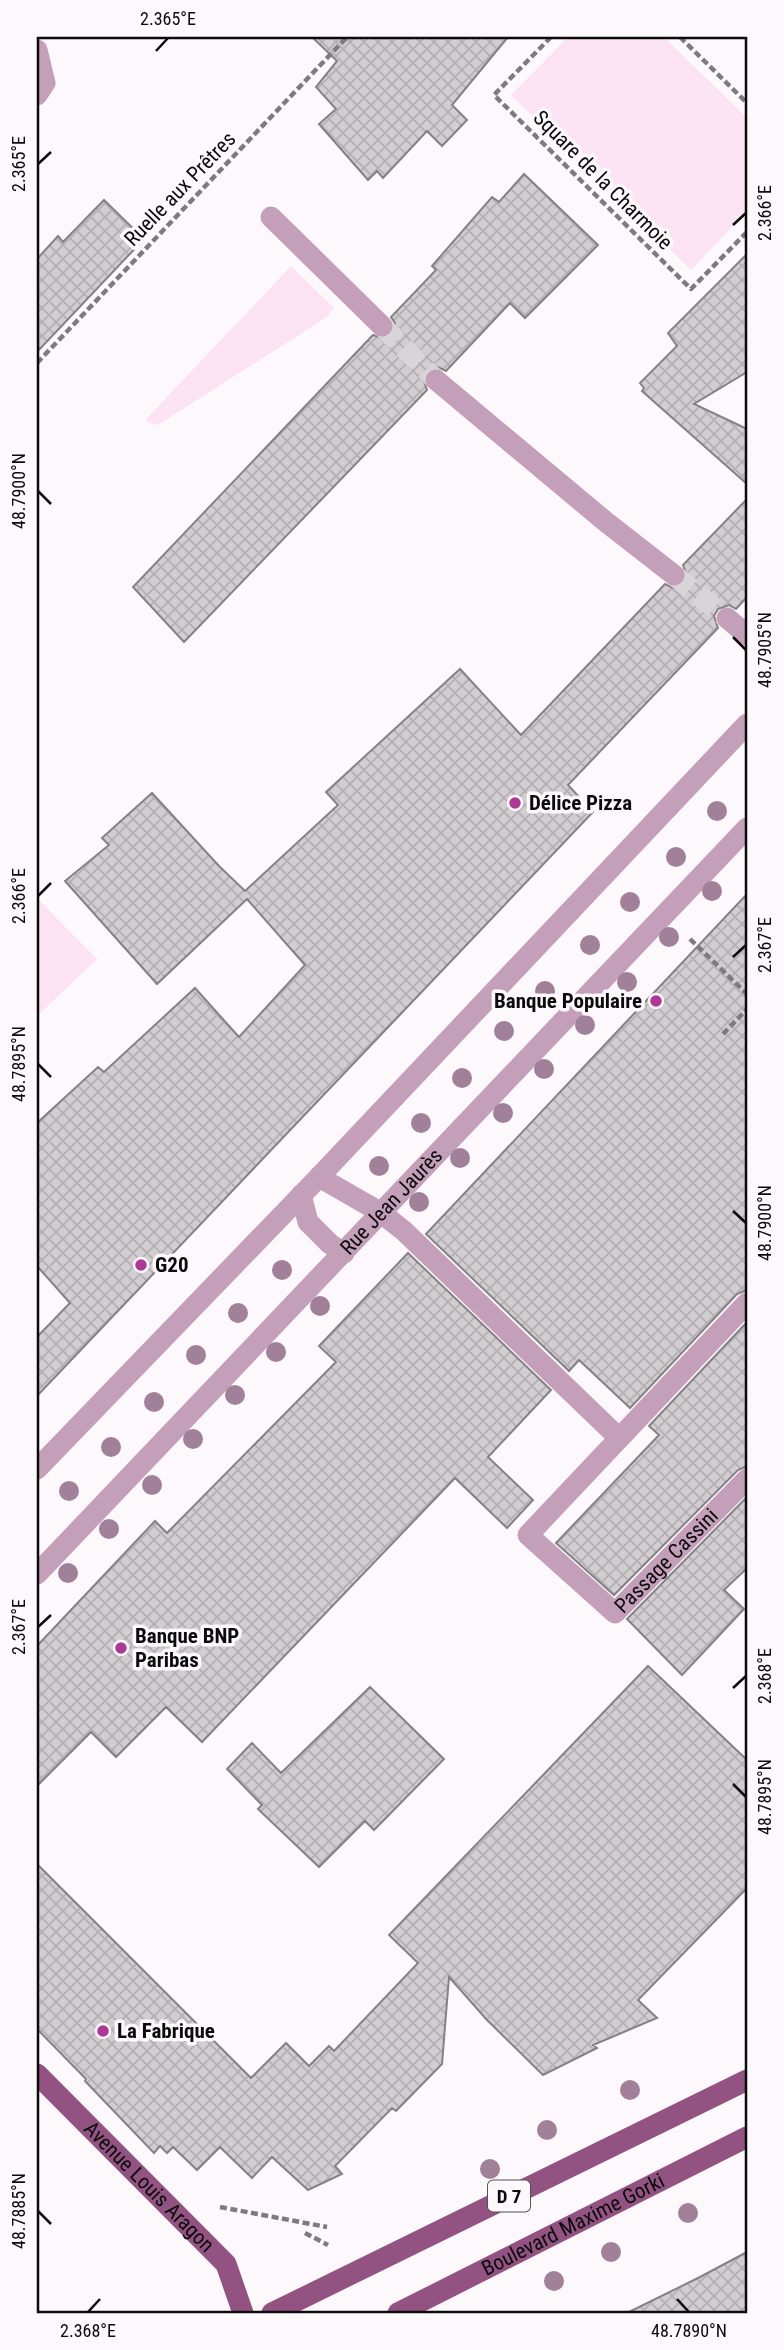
<svg xmlns="http://www.w3.org/2000/svg" width="784" height="2350" viewBox="0 0 784 2350" font-family="'Roboto Condensed',sans-serif">
<defs>
<pattern id="building-cross-hatch" width="8" height="8" patternUnits="userSpaceOnUse" patternTransform="scale(1.75)"><rect width="8" height="8" fill="#d2cdd1"/><path d="M0 0l8 8M0 8l8-8" fill="none" stroke="#b3afb2"/></pattern>
</defs>
<rect width="100%" height="100%" fill="#fdf8fc"/>
<path fill="#fce3f4" d="M568 37H664L747 118V211L691 270 511 95Z
M291 266 334 308 327 317 158 425 148 422 146 419Z
M37 898 97 959 37 1016Z"/>
<path fill="url(#building-cross-hatch)" stroke="#858184" stroke-width="2" d="M312 37H508L452 105 467 120 442 146 427 131 383 178 377 171 368 180 319 124 336 109 316 87 337 61Z
M524 174 598 245 525 318 510 303 446 371 438 367 426 371 423 378 427 390 184 642 133 587 373 335 385 339 392 335 395 323 391 317 436 270 432 266 492 197 499 202Z
M104 200 144 239 37 352V259L58 236 63 242Z
M747 254V372L694 404 747 429V484L642 391 644 388 640 383 677 346 668 333Z
M747 499V597L736 609 729 605 718 609 714 616 718 628 568 785 593 812 37 1396V1337L70 1303 37 1266V1123L98 1067 104 1072 195 988 239 1037 305 965 247 899 157 984 65 881 109 845 102 838 152 793 219 866 245 891 338 805 326 792 460 669 521 735 665 584 673 588 684 584 687 576 683 565Z
M747 894V1290L737 1294 630 1408 579 1360 569 1371 426 1234Z
M408 1253 551 1390 488 1457 533 1500 507 1528 455 1478 202 1742 166 1707 116 1757 91 1732 37 1786V1646L155 1521 167 1533 336 1362 319 1346Z
M747 1322V1466L738 1470 614 1595 556 1543 659 1435 649 1426Z
M747 1497V1568L724 1590 744 1609 682 1675 627 1619Z
M648 1666 747 1760V1888L638 2000 657 2018 593 2045 597 2048 543 2075 487 2020 449 1977 442 2064 396 2111 392 2108 335 2166 342 2174 308 2190 272 2157 252 2178 220 2147 197 2170 173 2147 167 2153 160 2146 154 2153 85 2081 86 2079 37 2029V1864L251 2078 286 2043 309 2066 329 2046 334 2051 418 1963 389 1935Z
M370 1687 444 1759 374 1830 365 1821 319 1867 258 1809 262 1805 227 1769 252 1743 281 1773Z
M747 2252V2313H627L700 2277Z"/>
<g fill="none" stroke-linecap="round" stroke-linejoin="round">
<path stroke="#d9d4d8" stroke-width="21" stroke-dasharray="21 10" stroke-linecap="butt" d="M382 326 436 380
M674 575 727 618"/>
<path stroke="#7e7b7e" stroke-width="4.5" stroke-dasharray="7 3.5" stroke-linecap="butt" d="M551 37 494 95 691 289 747 232
M680 37 747 103
M37 363 347 37
M690 939 747 994
M723 1034 747 1009
M220 2207 327 2227
M305 2233 328 2245"/>
<g stroke="#c49fb9" stroke-width="21">
<path d="M37 50 45 83 37 95"/>
<path d="M271 217 382 326"/>
<path d="M436 380 606 522 674 575"/>
<path d="M727 618 747 635"/>
<path d="M319 1177 380 1212 404 1231 619 1438"/>
<path d="M301 1195 308 1222 330 1244 344 1253"/>
<path id="s1" d="M747 1303 528 1535 615 1613 747 1479"/>
<path d="M37 1469 319 1177 747 724"/>
<path id="s2" d="M37 1574 747 828"/>
</g>
<g stroke="#925382" stroke-width="21">
<path id="s3" d="M37 2074 226 2264 243 2313"/>
<path d="M272 2313 747 2080"/>
<path id="s4" d="M398 2313 747 2137"/>
</g>
</g>
<g fill="#a08199">
<circle cx="717" cy="811" r="10"/>
<circle cx="676" cy="857" r="10"/>
<circle cx="712" cy="891" r="10"/>
<circle cx="630" cy="902" r="10"/>
<circle cx="669" cy="937" r="10"/>
<circle cx="590" cy="945" r="10"/>
<circle cx="627" cy="982" r="10"/>
<circle cx="545" cy="991" r="10"/>
<circle cx="585" cy="1025" r="10"/>
<circle cx="504" cy="1031" r="10"/>
<circle cx="544" cy="1069" r="10"/>
<circle cx="462" cy="1078" r="10"/>
<circle cx="503" cy="1113" r="10"/>
<circle cx="421" cy="1123" r="10"/>
<circle cx="460" cy="1158" r="10"/>
<circle cx="379" cy="1166" r="10"/>
<circle cx="419" cy="1202" r="10"/>
<circle cx="282" cy="1270" r="10"/>
<circle cx="320" cy="1306" r="10"/>
<circle cx="238" cy="1313" r="10"/>
<circle cx="276" cy="1352" r="10"/>
<circle cx="196" cy="1355" r="10"/>
<circle cx="235" cy="1395" r="10"/>
<circle cx="154" cy="1402" r="10"/>
<circle cx="193" cy="1439" r="10"/>
<circle cx="111" cy="1447" r="10"/>
<circle cx="152" cy="1485" r="10"/>
<circle cx="69" cy="1491" r="10"/>
<circle cx="109" cy="1529" r="10"/>
<circle cx="68" cy="1573" r="10"/>
<circle cx="630" cy="2090" r="10"/>
<circle cx="547" cy="2130" r="10"/>
<circle cx="490" cy="2169" r="10"/>
<circle cx="688" cy="2213" r="10"/>
<circle cx="611" cy="2252" r="10"/>
<circle cx="554" cy="2281" r="10"/>
</g>
<path fill="none" stroke="#0c0b0c" stroke-width="2.5" d="M156 51 168 38M38 164 51 152M733 225 746 213M38 491 51 504M733 637 746 650M38 896 51 883M733 957 746 945M38 1064 51 1077M733 1211 746 1223M38 1627 51 1615M733 1688 746 1676M733 1784 746 1797M38 2211 51 2224M677 2299 689 2312M88 2312 100 2299"/>
<g fill="#ac3993" stroke="#fdf8fc" stroke-width="2.5">
<circle cx="515" cy="803" r="7"/>
<circle cx="656" cy="1001" r="7"/>
<circle cx="141" cy="1265" r="7"/>
<circle cx="121" cy="1648" r="7"/>
<circle cx="103" cy="2031" r="7"/>
</g>
<g text-anchor="middle" stroke-width="7" stroke-linejoin="round" paint-order="stroke">
<rect fill="#fdf8fc" stroke="#545254" stroke-width="2" x="488" y="2180.5" width="42" height="31" rx="5"/>
<g font-size="19" font-weight="bold" fill="#0c0b0c">
<text x="509" y="2203">D 7</text>
</g>
<g font-size="21" fill="#0c0b0c" stroke="#fdf8fc">
<text transform="translate(603 180) rotate(45)" y="7">Square de la Charmoie</text>
<text transform="translate(180 189) rotate(-46)" y="7">Ruelle aux Prêtres</text>
<text dy="7" stroke="none"><textPath href="#s2" startOffset="514">Rue Jean Jaurès</textPath></text>
<text dy="7" stroke="none"><textPath href="#s1" startOffset="509">Passage Cassini</textPath></text>
<text dy="7" stroke="none"><textPath href="#s3" startOffset="159">Avenue Louis Aragon</textPath></text>
<text dy="7" stroke="none"><textPath href="#s4" startOffset="196">Boulevard Maxime Gorki</textPath></text>
</g>
<g font-size="21" font-weight="bold" fill="#0c0b0c" stroke="#fdf8fc" text-anchor="start">
<text x="529" y="810">Délice Pizza</text>
<text x="642" y="1008" text-anchor="end">Banque Populaire</text>
<text x="155" y="1272">G20</text>
<text x="135" y="1643">Banque BNP<tspan x="135" dy="24">Paribas</tspan></text>
<text x="117" y="2038">La Fabrique</text>
</g>
</g>
<rect width="784" height="2350" fill="none" stroke="#fdf8fc" stroke-width="77"/>
<rect x="38" y="38" width="708" height="2274" fill="none" stroke="#0c0b0c" stroke-width="2.5"/>
<g font-size="18" text-anchor="middle" fill="#0c0b0c">
<text x="168" y="25">2.365°E</text>
<text transform="translate(19 164) rotate(-90)" y="6">2.365°E</text>
<text transform="translate(765 213) rotate(-90)" y="6">2.366°E</text>
<text transform="translate(19 491) rotate(-90)" y="6">48.7900°N</text>
<text transform="translate(765 650) rotate(-90)" y="6">48.7905°N</text>
<text transform="translate(19 896) rotate(-90)" y="6">2.366°E</text>
<text transform="translate(765 945) rotate(-90)" y="6">2.367°E</text>
<text transform="translate(19 1064) rotate(-90)" y="6">48.7895°N</text>
<text transform="translate(765 1223) rotate(-90)" y="6">48.7900°N</text>
<text transform="translate(19 1627) rotate(-90)" y="6">2.367°E</text>
<text transform="translate(765 1676) rotate(-90)" y="6">2.368°E</text>
<text transform="translate(765 1797) rotate(-90)" y="6">48.7895°N</text>
<text transform="translate(19 2211) rotate(-90)" y="6">48.7885°N</text>
<text x="88" y="2337">2.368°E</text>
<text x="689" y="2337">48.7890°N</text>
</g>
</svg>
